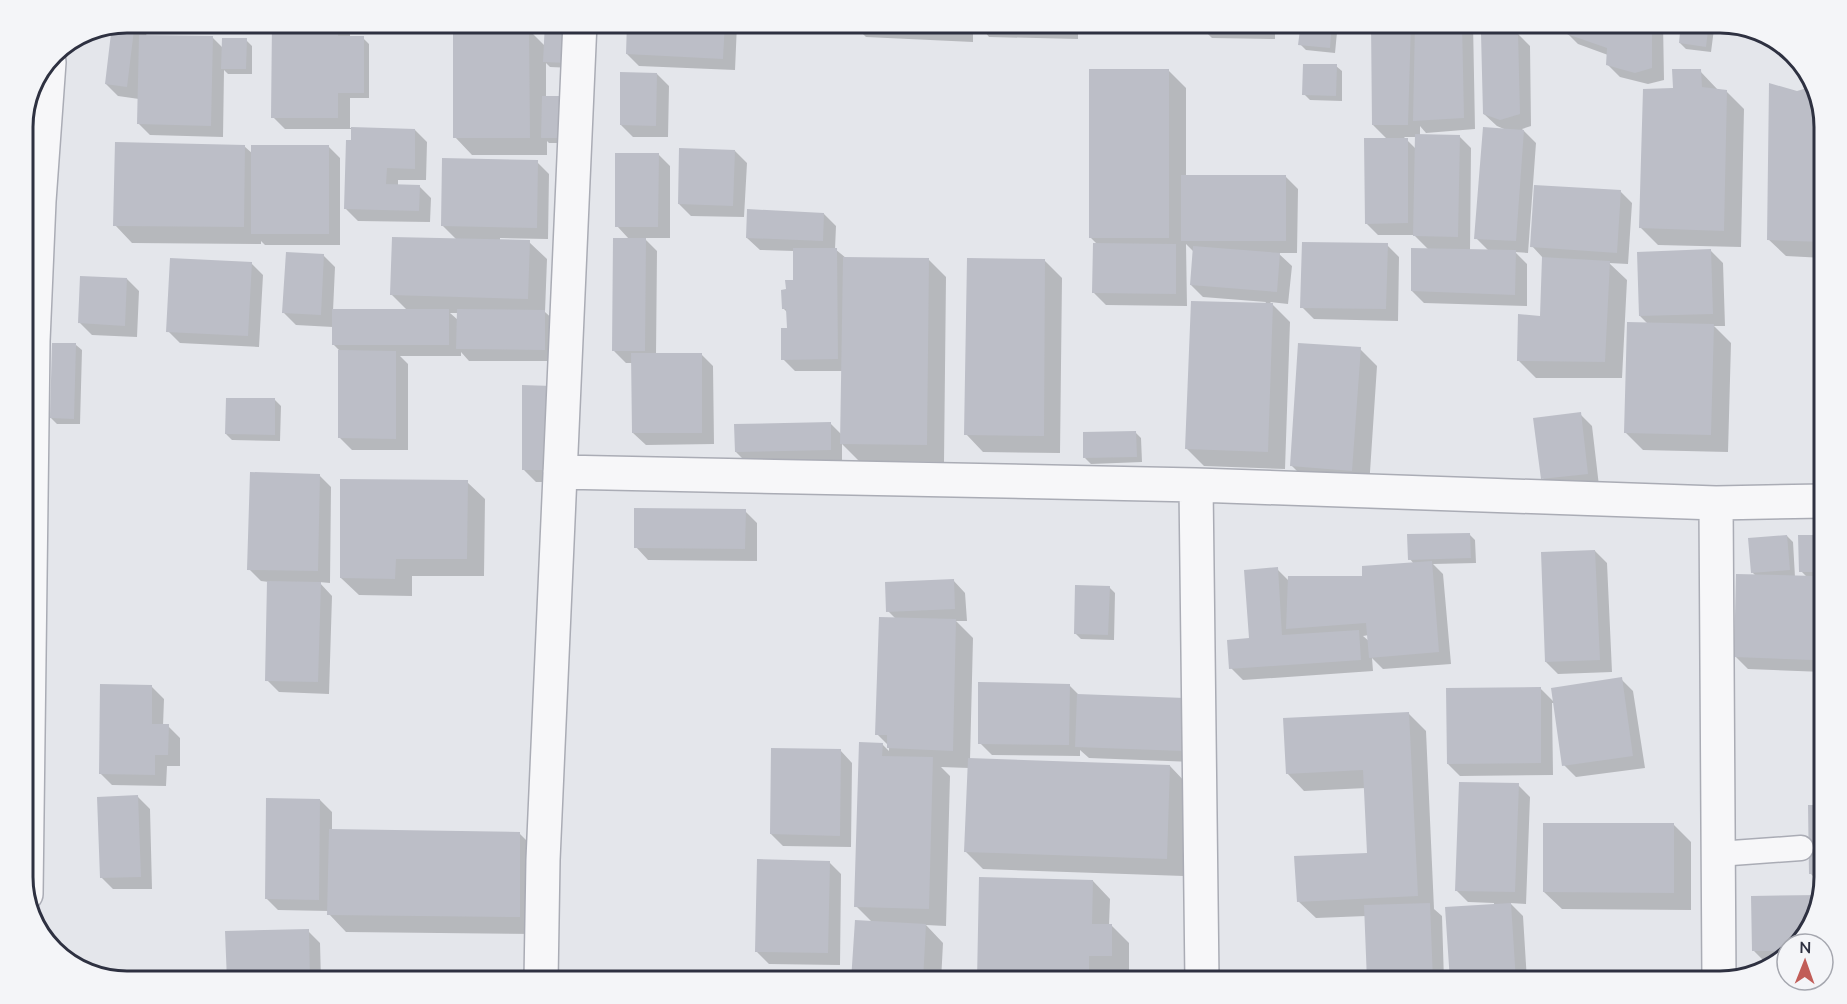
<svg xmlns="http://www.w3.org/2000/svg" width="1847" height="1004" viewBox="0 0 1847 1004" font-family="'Nunito Sans',sans-serif">
<rect width="100%" height="100%" fill="#e4e6eb"/>
<path fill="#0003" fill-rule="evenodd" d="M127 22H148L146 37 213 38 223 48 246 40 252 46V74H228L224 70 223 137 150 135 138 123 139 99 118 96 106 84Z
M273 22H353V25H340L350 34V37L363 38 369 44V98H350V128L415 130 427 142 426 180H398V186H419L431 198 430 222 358 221 346 209 353 129H285L273 117Z
M358 22H436V28L361 26Z
M629 22H845V32L744 31 737 24 735 70 639 66 627 54Z
M854 22H973V42L866 37 854 25Z
M977 22H1078V39L989 37Z
M1201 22H1275V39L1212 38 1200 26Z
M1302 22H1338L1335 53 1306 50 1300 44Z
M1372 22H1473L1475 129 1426 133 1420 126V135L1459 136 1471 148 1470 251H1489L1476 238 1504 129 1497 126 1484 114 1518 34 1530 46 1531 126 1522 129 1536 143 1528 253 1515 252 1527 264V306L1424 303 1412 291 1429 250 1414 235H1378L1366 223 1388 140 1373 125ZM1404 137H1416V149Z
M1566 22H1663L1664 80 1648 84 1620 77 1608 65V55L1578 44 1566 32Z
M1708 23 1714 29 1711 52 1686 49 1680 43Z
M528 29 545 46 573 68 550 67 546 63V98L571 143H549L547 141V155H472L455 137Z
M1336 66 1342 71V101L1310 100 1304 94Z
M1169 71 1186 88V176L1286 177 1298 189 1297 253H1278L1292 266 1288 304 1270 302 1290 322 1285 469 1204 466 1187 449 1266 302 1203 297 1191 285 1194 252 1186 244 1187 306 1106 305 1094 293 1098 245 1090 237Z
M1700 71 1718 90 1726 91 1744 109 1741 247 1658 245 1641 228 1675 90Z
M657 74 669 86 668 137H633L621 125Z
M1814 87 1824 120V258L1786 256 1768 239 1797 93Z
M23 140 29 146 23 211Z
M244 146 253 154 328 146 340 158V245H265L261 241V244L132 243 115 225Z
M735 151 747 163 744 217 691 216 679 204Z
M658 154 670 166V238H644L657 251 656 355 701 354 713 366 714 444 646 445 633 433V363H626L614 351 629 239 617 226Z
M537 162 549 174 548 239 500 238V241L529 242 547 259 545 312 557 323 556 361H469L461 352V356H400L408 364V450H352L340 438V351L333 344V327L296 325 284 313 323 255 335 267 333 311H408L391 294 457 240 442 225ZM450 313H458V320Z
M1620 191 1632 203 1628 264 1609 263 1627 280 1622 378H1536L1518 360 1541 318 1543 258 1532 246Z
M824 214 836 226 835 249 846 258 929 260 946 277 944 462 859 461 842 444V462L748 464 736 452 830 423 842 435V371H795L783 359 788 330V313L783 308 788 291 794 281V251L760 250 747 238Z
M1387 245 1399 257 1398 321 1314 319 1302 307Z
M1711 251 1723 263 1725 326H1714L1731 343 1728 452 1643 450 1625 432 1648 324 1640 316Z
M1045 261 1062 278 1060 453 983 452 966 434Z
M251 263 263 275 259 347 180 343 168 331Z
M127 279 139 291 137 337 92 335 80 323Z
M76 345 82 350 80 424H57L51 418Z
M1360 349 1377 366 1369 487 1309 483 1291 465Z
M524 387 564 482H536L524 470Z
M275 400 281 406 280 441 232 440 226 434Z
M1580 414 1592 426 1599 486 1555 491 1543 479Z
M1135 432 1141 438 1142 462 1091 464 1085 458Z
M319 475 331 487 330 583 319 582 332 596 329 694 279 692 267 680 269 582 261 581 249 569Z
M467 482 485 499 484 576H412V596L359 595 341 578Z
M745 511 757 523V561L648 560 636 547Z
M1469 534 1475 540 1476 563 1433 564 1443 574 1451 664 1383 669 1372 658 1373 671 1243 680 1231 668 1251 639 1277 569 1289 581 1364 578 1414 564 1410 559ZM1369 635 1370 642 1363 636Z
M1787 536 1793 542 1795 577H1807L1801 571 1800 536H1824V576L1814 577 1824 587V672L1748 669 1736 657 1756 576 1752 572Z
M1595 551 1607 563 1612 672 1558 674 1546 662Z
M953 580 965 593 967 621H956L973 638 970 760 1170 766 1187 784 1184 876 983 869 965 851 969 768 941 767 950 776 946 926 926 925 943 943 941 981H853L856 921 872 922 856 906 882 744 889 751V746L877 734 896 619 888 611Z
M1109 587 1115 593 1114 640 1081 639 1075 633Z
M1621 679 1633 691 1645 768 1576 777 1564 765 1554 703H1552L1553 775 1460 776 1448 764 1540 688 1554 702Z
M1069 685 1079 695 1184 700 1194 762 1089 758 1080 750V756L992 755 980 743Z
M152 687 164 699 163 726H168L180 738V766H167L166 786 112 785 100 773Z
M1409 714 1426 731 1434 909 1442 916 1444 981H1369L1366 916 1316 918 1298 901 1369 854 1366 788 1304 791 1287 773Z
M840 750 852 763 851 847 783 846 771 834Z
M1518 785 1530 797 1526 904 1510 903 1523 916 1527 981H1451L1447 908 1494 905V903L1468 902 1456 890Z
M138 797 150 809 152 889H113L101 877Z
M320 800 332 812V831L520 834 537 851V934L346 932 329 914V911L278 910 266 898Z
M1824 806V878L1822 885 1811 874 1809 807Z
M1673 824 1691 842V910L1562 909 1544 892Z
M829 862 841 874 840 965 769 964 757 952Z
M981 878 1093 881 1110 899 1109 926H1112L1129 943V973H1106V981H978Z
M1820 896 1796 944H1787V953L1778 962 1766 963 1754 951Z
M308 931 320 943 321 981H228L227 933Z"/>
<path fill="#bcbec7" d="M127 22H135L127 87 105 84 112 25Z
M272 22H338V36H364V93H338V118H271Z
M545 22H570L568 63 543 62Z
M627 22H725L723 59 626 54Z
M853 22H961V30L853 26Z
M975 22H1066V27L975 25Z
M1199 22H1263V28L1199 26Z
M1301 22H1332L1330 48 1298 45Z
M1371 22H1411L1408 125H1372Z
M1415 22H1462L1464 118 1413 121Z
M1565 22H1652V68L1635 73 1606 65 1607 48 1564 33Z
M1681 22H1709L1706 47 1679 43Z
M453 28H529L530 138H453Z
M1518 32 1520 114 1500 120 1483 114 1481 33Z
M139 35 213 36 211 126 137 124Z
M222 38H247L246 69H221Z
M1303 64H1337L1336 96 1302 95Z
M1089 69H1169V238H1089Z
M1672 69H1701L1702 87 1727 90 1724 231 1639 228 1643 89 1673 88Z
M620 72 657 73 656 126 620 125Z
M1769 83 1797 91 1814 86 1824 120V242L1767 240Z
M542 96H566L565 138H541Z
M351 127 415 129V169L387 168 386 184 420 185 419 211 344 209 346 140H351Z
M1483 127 1524 130 1516 241 1474 239Z
M1415 134 1460 135 1458 237 1413 236Z
M1364 138H1408V223L1365 224Z
M115 142 245 145 244 227 113 226Z
M251 145H329V234H251Z
M679 148 735 150 733 206 678 204Z
M615 153H659L658 227H615Z
M442 158 538 160 537 228 441 226Z
M1181 175H1286V241H1181Z
M1534 185 1621 190 1617 253 1530 247Z
M747 209 824 213 823 241 746 238Z
M392 237 530 240 528 299 390 295Z
M613 238H646L645 351H612Z
M1302 242 1388 243 1386 309 1300 308Z
M1093 243 1176 244V294L1092 293Z
M1193 246 1280 253 1277 292 1190 285Z
M793 248H837L838 359 781 360V328H787L786 309H782L781 290 786 289 785 280H793Z
M1411 248 1516 250 1515 295 1411 291Z
M1711 249 1713 314 1639 316 1637 252Z
M286 252 324 254 321 315 282 313Z
M843 257 929 258 927 445 840 444Z
M1542 257 1610 261 1605 362 1517 361 1518 314 1540 316Z
M170 258 252 262 248 336 166 332Z
M967 258 1045 259 1044 436 964 435Z
M80 276 127 278 125 326 78 323Z
M1191 301 1273 303 1268 452 1185 449Z
M332 309H449V345H332Z
M457 309 545 310V350L456 349Z
M1627 322 1714 324 1711 435 1624 433Z
M52 343H76L74 419 50 418Z
M1298 343 1361 347 1352 471 1290 466Z
M338 350 396 351V439L338 438Z
M631 353H702V433H632Z
M522 385 552 386V470H522Z
M226 398H275V435L225 434Z
M1581 412 1588 474 1541 479 1533 418Z
M831 422V450L735 452 734 424Z
M1136 431 1137 457 1083 458V432Z
M250 472 320 474 318 571 247 570Z
M340 479 468 480 467 559H396L395 579 340 578Z
M634 508 746 509 745 549 634 548Z
M1470 533 1471 558 1408 560 1407 534Z
M1787 535 1790 570 1751 573 1748 538Z
M1798 535H1824V572H1799Z
M1595 550 1600 660 1545 662 1541 552Z
M1432 561 1439 652 1369 658 1366 623 1286 629 1288 576H1362V566Z
M1278 567 1282 635 1359 630 1361 660 1229 669 1227 640 1249 638 1244 570Z
M1736 574 1815 576 1816 625H1814L1813 660 1734 657Z
M954 579 955 609 886 612 885 582Z
M267 581 321 582 318 682 265 681Z
M1075 585 1110 586 1108 635 1074 634Z
M879 617 956 619 953 751 887 748V735H875Z
M1622 677 1633 756 1562 766 1551 688Z
M978 682 1070 684 1069 745 978 744Z
M100 684 152 685V724H169L168 755H155V775L99 774Z
M1541 687V763L1447 764 1446 688Z
M1077 694 1185 698 1183 751 1075 747Z
M1409 712 1418 896 1297 902 1294 856 1367 853 1363 770 1286 774 1283 718Z
M859 742 883 743 882 756 933 757 929 909 854 907Z
M771 748 841 749 840 836 770 834Z
M968 758 1170 765 1167 859 964 852Z
M1459 782 1519 783 1515 892 1455 891Z
M138 795 141 877 100 878 97 797Z
M266 798 320 799 319 900 265 899Z
M1808 805H1824V874H1809Z
M1543 823H1674V893L1543 892Z
M329 829 520 832V917L327 915Z
M757 859 830 861 828 953 755 952Z
M979 877 1093 880 1092 924H1112V956H1089V981H977Z
M1820 895 1811 929 1796 944H1787V951H1752L1751 896Z
M1430 903 1433 981H1367L1364 905Z
M1511 903 1516 981H1450L1445 907Z
M855 920 926 924 923 981H851Z
M309 929 310 981H227L225 931Z"/>
<g fill="none" stroke-linecap="round" stroke-linejoin="round">
<defs>
<path id="service" d="M1718 854 1801 848"/>
<path id="minor" d="M560 472 1196 485 1716 503 1824 501
M1196 485 1202 981
M1716 503 1719 981
M26 894 33 341 39 201 49 62
M541 981 543 860 580 22"/>
</defs>
<use href="#service" stroke="#aaacb5" stroke-width="27"/>
<use href="#minor" stroke="#aaacb5" stroke-width="36"/>
<use href="#service" stroke="#f7f7f9" stroke-width="24"/>
<use href="#minor" stroke="#f7f7f9" stroke-width="33"/>
</g>
<path d="M0 0H1847V1004H0ZM127 33H1720A94 94 0 0 1 1814 127V877A94 94 0 0 1 1720 971H127A94 94 0 0 1 33 877V127A94 94 0 0 1 127 33Z" fill="#f4f5f8" fill-rule="evenodd"/>
<path fill="none" stroke="#2e3141" stroke-width="3" d="M127 33H1720A94 94 0 0 1 1814 127V877A94 94 0 0 1 1720 971H127A94 94 0 0 1 33 877V127A94 94 0 0 1 127 33Z"/>
<g transform="translate(1805 962) rotate(1)"><circle r="28" fill="#f4f5f8" stroke="#a5a7af" stroke-width="1.5"/>
<path d="M0-4.5L10 22L0 15L-10 22Z" fill="#c15d58"/>
<text y="-9" font-size="16" font-weight="bold" text-anchor="middle" fill="#2e3141">N</text>
</g>
</svg>
